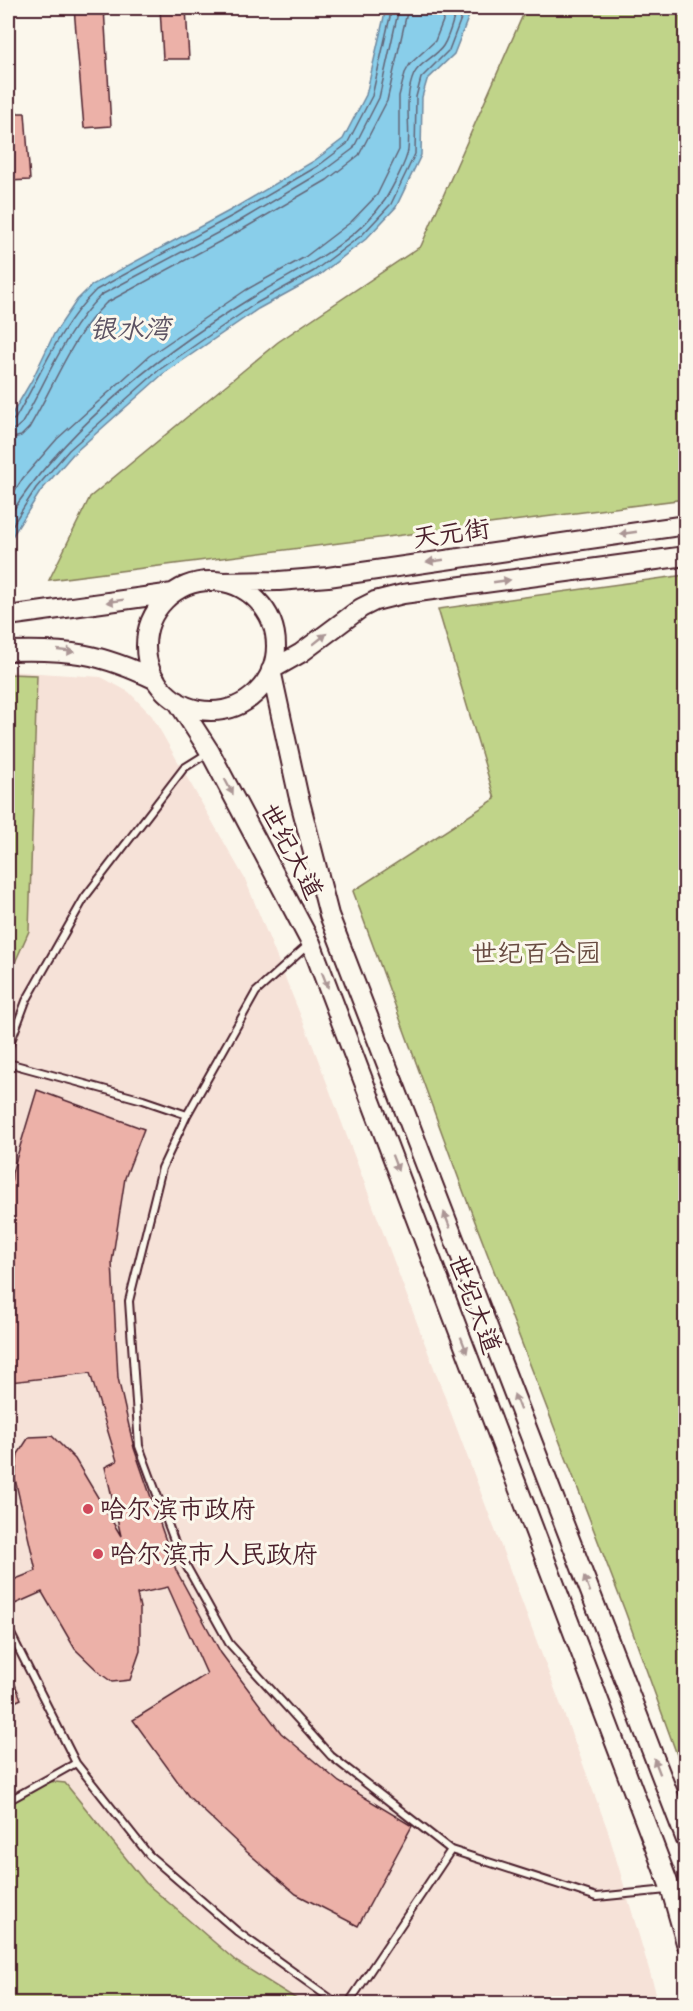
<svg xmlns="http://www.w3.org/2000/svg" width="693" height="2011" viewBox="0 0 693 2011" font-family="Caveat,'LXGW WenKai TC',sans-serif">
<rect width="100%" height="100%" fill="#fbf7ec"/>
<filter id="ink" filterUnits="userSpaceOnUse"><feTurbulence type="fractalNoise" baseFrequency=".0167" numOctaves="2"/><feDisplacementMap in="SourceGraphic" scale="12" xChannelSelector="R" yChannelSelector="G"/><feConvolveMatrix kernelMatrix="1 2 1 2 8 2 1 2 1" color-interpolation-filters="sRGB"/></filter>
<g filter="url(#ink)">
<path fill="#f6e2d8" d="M8 671 101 677 129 692 152 716 245 879 313 1046 607 1828 659 2003 8 2004Z"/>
<path fill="#c0d489" stroke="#857a5a" stroke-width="1.5" d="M526 8H685V499L49 580 90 497 278 342 421 246Z
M685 575H686L685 1777 625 1611 464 1193 353 891 495 799 438 609Z
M8 674 37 675 29 931 8 978Z
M46 1781 65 1783 146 1883 237 1962 303 2003 8 2004V1805Z"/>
<path fill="#89ceea" stroke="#70889e" stroke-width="1.5" d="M386 8H472L454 54 427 80 422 97 421 155 396 207 366 239 318 276 258 309 163 374 73 454 40 492 8 543V421L32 380 54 334 77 300 92 285 231 210 314 161 343 139 366 95Z"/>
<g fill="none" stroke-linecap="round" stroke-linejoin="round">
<path stroke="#636577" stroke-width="1.5" d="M8 422 15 419C41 375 59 326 96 290L234 215 318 166 347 144 372 96 392 8
M8 430 15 429 22 423C47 380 65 331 101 295L238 222 322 172 353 149 379 98 399 8
M8 439 21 436 29 428C54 386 71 337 106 303L243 229 327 180 359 155 387 101 408 8
M8 501 23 478 57 439 149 356 246 290 305 257 351 222 377 195 399 150V96L405 73 410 64 435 41 448 8
M8 518C67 426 158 355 251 298 297 270 353 246 385 200 391 190 407 161 408 150 411 125 403 99 414 74 420 62 436 57 443 46 450 35 453 19 457 8
M8 532 36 488 69 450 159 370 255 304 314 271 362 235 391 204 415 154 416 97 421 78 449 50 465 8"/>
</g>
<path fill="#ecb1a8" stroke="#4a1f2b" stroke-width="1.5" d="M74 8H104L111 126 84 128Z
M160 8H186L189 59H163Z
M8 113H25L30 180 8 181Z
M37 1090 144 1129 125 1178 112 1262 118 1378 134 1448 176 1570 221 1653 281 1733 339 1782 412 1826 358 1926 296 1894 247 1852 189 1797 133 1720 207 1674 168 1587 137 1594 140 1608V1651L130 1680 112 1682 101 1674 75 1649 42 1592 8 1607V1582L36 1571 15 1479 18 1454 29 1437 52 1436 75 1459 121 1536 105 1467 117 1461 90 1373 10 1382 8 1229 12 1173Z
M8 1667 21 1699 8 1705Z"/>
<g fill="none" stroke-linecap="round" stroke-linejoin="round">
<defs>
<path id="service" d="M308 945 256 992 187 1115 162 1168 129 1301 139 1446 178 1551 229 1643 331 1756 451 1850 597 1897 667 1890
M8 1049 26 1001 85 897 184 768 208 753
M8 1063 143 1100 187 1115
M8 1628 76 1763 149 1855 239 1933 338 2004
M8 1801 76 1763
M348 2004 451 1850"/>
<path id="secondary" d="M686 556 403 594 375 601 361 608 301 653 271 670 298 794 329 915 686 1840
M146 646a65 65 0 1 1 130 0a65 65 0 1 1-130 0Z
M222 582 279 581 328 577 686 525
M8 616 173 593
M8 651C69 649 100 653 156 680
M177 701 210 752 311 943 671 1890 686 1943"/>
</defs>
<use href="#service" stroke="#4a1f2b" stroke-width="10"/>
<use href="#secondary" stroke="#4a1f2b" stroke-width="22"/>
<use href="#service" stroke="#fbf7ec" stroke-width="6"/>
<use href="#secondary" stroke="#fbf7ec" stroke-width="18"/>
</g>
<defs><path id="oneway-solid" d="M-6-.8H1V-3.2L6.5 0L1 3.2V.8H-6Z" transform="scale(1.5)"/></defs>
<g fill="#ab9695">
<use href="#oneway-solid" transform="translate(628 533) rotate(172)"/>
<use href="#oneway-solid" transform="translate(435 561) rotate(172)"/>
<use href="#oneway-solid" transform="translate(502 581) rotate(-8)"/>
<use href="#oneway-solid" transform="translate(115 601) rotate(172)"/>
<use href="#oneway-solid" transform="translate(320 639) rotate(-39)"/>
<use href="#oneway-solid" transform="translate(66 651) rotate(6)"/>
<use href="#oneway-solid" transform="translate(229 787) rotate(62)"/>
<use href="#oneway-solid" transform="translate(325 980) rotate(69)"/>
<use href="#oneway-solid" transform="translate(395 1163) rotate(69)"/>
<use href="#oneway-solid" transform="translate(447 1220) rotate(-111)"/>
<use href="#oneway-solid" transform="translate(464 1345) rotate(69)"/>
<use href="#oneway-solid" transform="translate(517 1402) rotate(-111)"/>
<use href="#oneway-solid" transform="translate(587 1584) rotate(-111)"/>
<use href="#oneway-solid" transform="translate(657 1766) rotate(-111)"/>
</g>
</g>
<g fill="#d1495b" stroke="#fbf7ec" stroke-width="2">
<circle cx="88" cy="1509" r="6"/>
<circle cx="98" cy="1554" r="6"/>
</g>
<g text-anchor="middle" stroke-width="6" stroke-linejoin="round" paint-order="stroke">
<g font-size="26" fill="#4a1f2b" stroke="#fbf7ec">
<text transform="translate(451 533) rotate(-8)" y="9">天元街</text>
<text transform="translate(292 851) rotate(62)" y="9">世纪大道</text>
<text transform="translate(475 1304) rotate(69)" y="9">世纪大道</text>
</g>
<g font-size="26" fill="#684c42" stroke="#fbf7ec">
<text x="536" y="962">世纪百合园</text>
</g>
<g font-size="26" fill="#4a1f2b" stroke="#fbf7ec" text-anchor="start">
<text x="100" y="1518">哈尔滨市政府</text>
<text x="110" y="1563">哈尔滨市人民政府</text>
</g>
<g font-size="27" font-style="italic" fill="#5d5464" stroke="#fbf7ec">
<text x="130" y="338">银水湾</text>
</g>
</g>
<rect width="693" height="2011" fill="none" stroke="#fbf7ec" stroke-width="30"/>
<rect x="15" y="15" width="663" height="1981" fill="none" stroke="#4a1f2b" stroke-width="2" filter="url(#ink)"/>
</svg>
